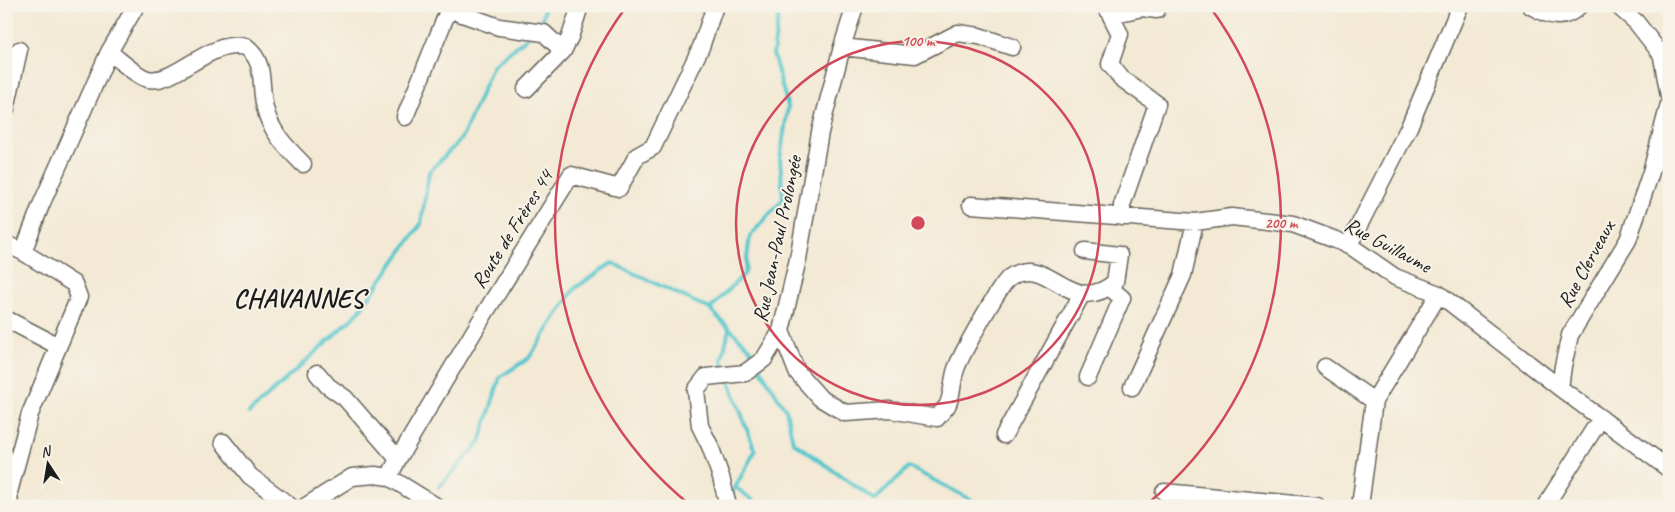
<svg xmlns="http://www.w3.org/2000/svg" width="1675" height="512" viewBox="0 0 1675 512" font-family="Caveat,sans-serif">
<rect width="100%" height="100%" fill="#f7f3e8"/>
<filter id="ink" filterUnits="userSpaceOnUse"><feTurbulence type="fractalNoise" baseFrequency=".02" numOctaves="2"/><feDisplacementMap in="SourceGraphic" scale="10" xChannelSelector="R" yChannelSelector="G"/><feConvolveMatrix kernelMatrix="1 2 1 2 8 2 1 2 1" color-interpolation-filters="sRGB"/></filter>
<filter id="wash" filterUnits="userSpaceOnUse"><feTurbulence type="fractalNoise" baseFrequency=".0096" numOctaves="4" result="noise"/><feDisplacementMap in="SourceGraphic" scale="20" xChannelSelector="R" yChannelSelector="G"/><feGaussianBlur stdDeviation="1.12" result="paint"/><feColorMatrix in="noise" values="0 0 0 0 0 0 0 0 0 0 0 0 0 0 0 0 0 1.4 0 .05"/><feComposite in="paint" operator="in"/></filter>
<g filter="url(#wash)">
<rect width="100%" height="100%" fill="#f3e9d4"/>
<g fill="none" stroke-linecap="round" stroke-linejoin="round">
<path stroke="#59c7cd" stroke-width="4" d="M541 27 545 6
M710 309 745 273 750 236 783 199 780 159 788 107 773 54 780 6
M759 367 786 410 793 442 875 500 909 467 983 506
M726 372 722 360 729 329
M728 378 755 451 731 495
M249 413 357 314 421 224 429 172 462 138 493 66 529 36
M439 487 480 442 500 377 529 358 575 288 612 263 710 309 750 349 756 361
M735 487 761 506
M1019 506 1042 504 1048 506"/>
</g>
</g>
<g filter="url(#ink)">
<g fill="none" stroke-linecap="round" stroke-linejoin="round">
<defs>
<path id="minor" d="M1106 6 1120 34 1110 64 1121 78 1157 104 1122 205V217
M1531 6C1548 16 1564 22 1579 6
M1618 6 1636 22 1669 64
M448 9 499 27 544 33 563 51
M1111 15 1142 8 1157 10
M842 47 915 55 958 33 979 36 1012 47
M109 52C119 59 136 76 148 79 176 85 209 38 246 47 267 63 259 85 265 108 270 131 287 148 303 164
M1662 57 1669 96
M526 89 563 51 570 37 580 6
M6 109 19 50
M405 117 450 6
M971 205 1195 222 1232 217 1293 224 1349 245 1395 277 1439 294 1560 388 1669 469
M6 244 23 252
M1349 245 1409 127 1460 6
M10 321 58 346
M781 331 797 372 820 398 845 413 890 410 937 418C940 414 944 410 947 406 953 395 952 380 956 369 961 355 1000 284 1010 277 1048 251 1071 320 1115 282L1119 255 1085 251
M1325 367 1374 401
M317 373 328 386 345 398 398 459
M1088 377 1122 298 1109 287
M1132 387 1183 275 1195 222
M1560 388 1563 366 1570 335 1628 240 1651 172 1669 104
M1004 435 1082 294
M223 442 250 476 290 506
M389 477 398 459 485 313 571 175 619 188 637 156 653 147 701 47 715 6
M1164 492 1317 506
M10 506 9 492 30 414 79 297 74 284 23 252 41 205 109 52 136 6
M306 506 352 477 375 475 389 477 436 506
M728 506 721 477 710 446 700 426 696 390 706 377 745 373 764 359 781 331 798 259 820 132 842 47 855 6
M1360 506 1374 401 1439 294
M1545 506 1601 418"/>
</defs>
<use href="#minor" stroke="#67645c" stroke-width="19"/>
<use href="#minor" stroke="#fff" stroke-width="16"/>
</g>
</g>
<g fill="none" stroke="#d1495b" stroke-width="2.5">
<circle cx="918" cy="223" r="182"/>
<path d="M690 505A363 363 0 0 1 626 7M1210 7A363 363 0 0 1 1146 505"/>
</g>
<g text-anchor="middle" stroke-width="4" stroke-linejoin="round" paint-order="stroke">
<g font-size="21" fill="#1c1c1c" stroke="#f7f3e8">
<text transform="translate(512 229) rotate(-58)" y="7">Route de Frères 44</text>
<text transform="translate(777 239) rotate(-78)" y="7">Rue Jean-Paul Prolongée</text>
<text transform="translate(1388 245) rotate(28)" y="7">Rue Guillaume</text>
<text transform="translate(1586 264) rotate(-61)" y="7">Rue Clerveaux</text>
</g>
<g font-size="26" font-weight="bold" letter-spacing="1" fill="#1c1c1c" stroke="#f7f3e8">
<text x="299" y="307">CHAVANNES</text>
</g>
</g>
<circle cx="918" cy="223" r="8" fill="#d1495b" stroke="#f7f3e8" stroke-width="2.5"/>
<g font-size="15" text-anchor="middle" font-weight="bold" fill="#d1495b" stroke="#f7f3e8" stroke-width="4" stroke-linejoin="round" paint-order="stroke">
<text x="918" y="46">100 m</text>
<text x="1281" y="228">200 m</text>
</g>
<rect width="1675" height="512" fill="none" stroke="#f7f3e8" stroke-width="25"/>
<g transform="translate(48 464) rotate(348)" stroke="#f7f3e8" stroke-width="4" paint-order="stroke">
<path d="M0-4L9 19L0 12L-9 19Z" fill="#1c1c1c"/>
<text y="-8" font-size="14" font-weight="bold" text-anchor="middle" fill="#1c1c1c">N</text>
</g>
</svg>
